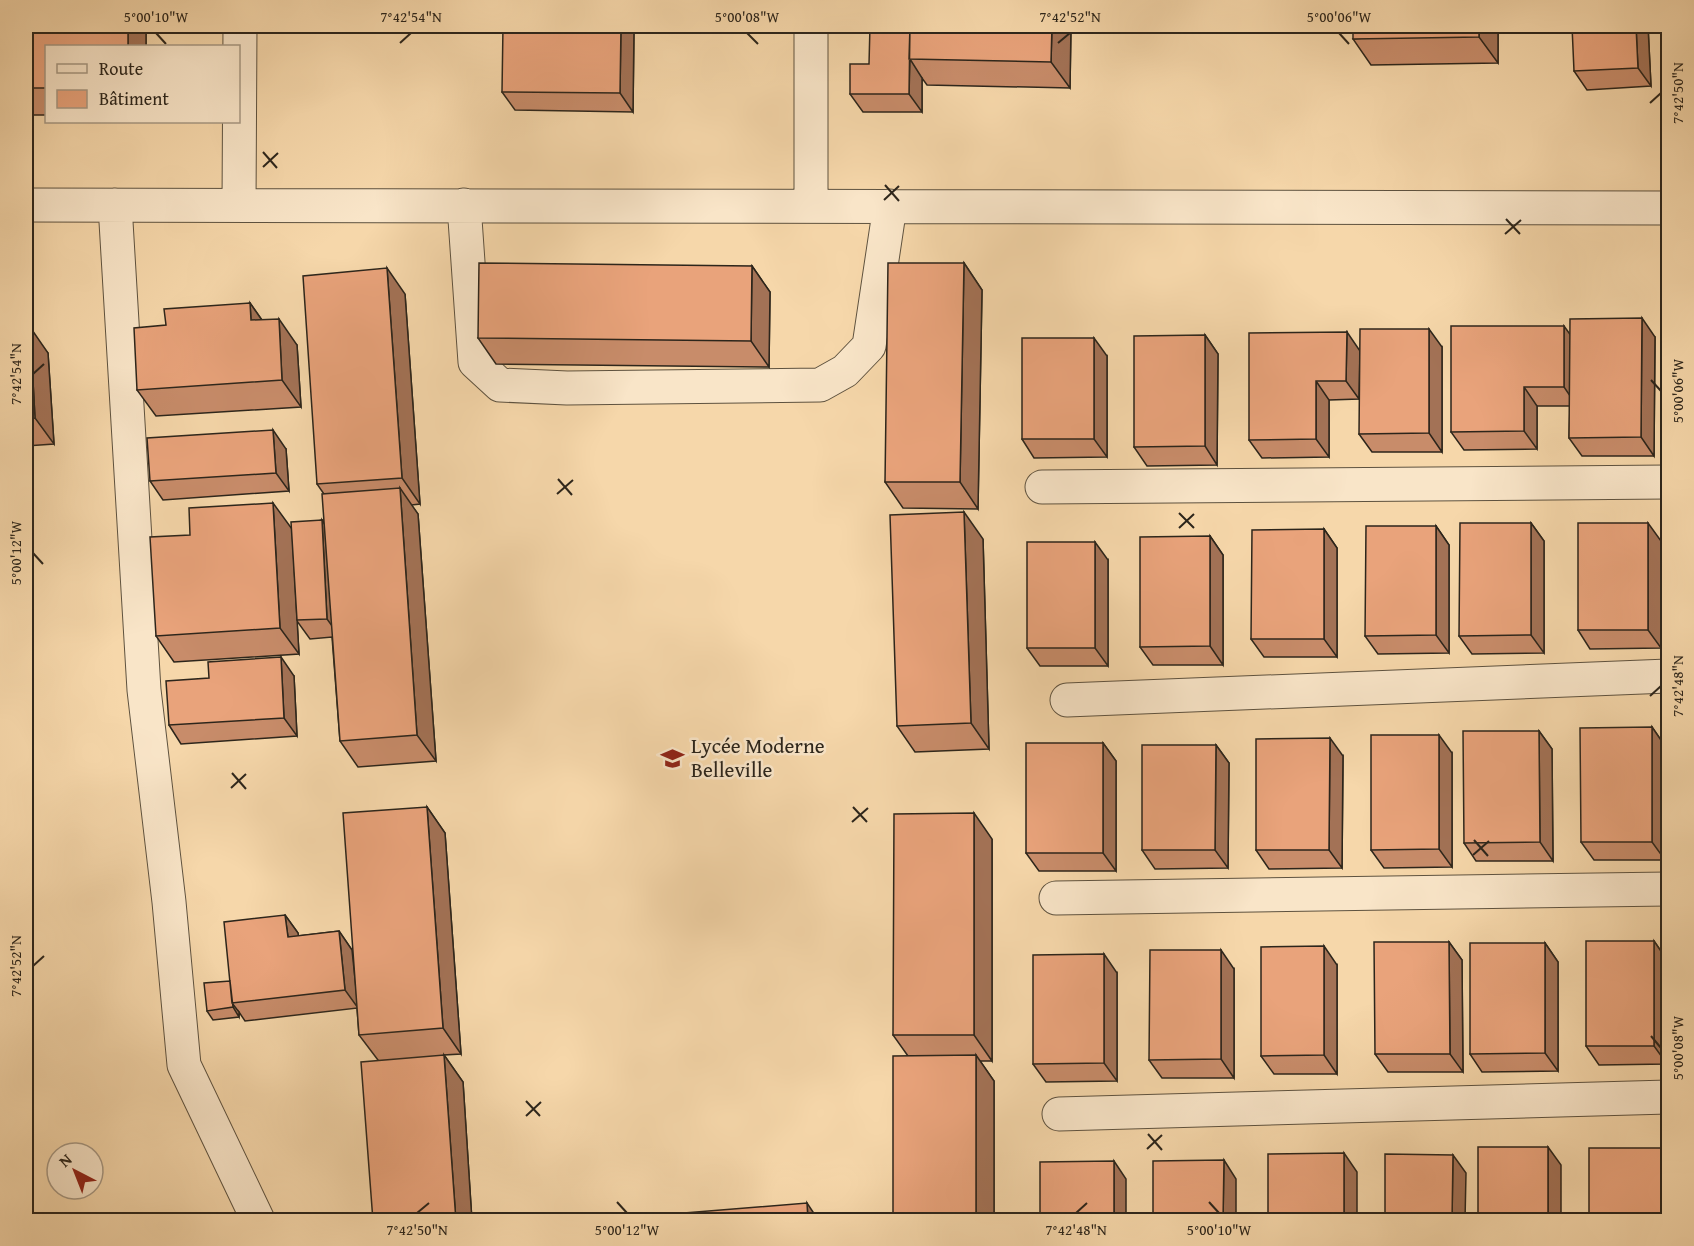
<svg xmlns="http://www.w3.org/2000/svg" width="1694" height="1246" viewBox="0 0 1694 1246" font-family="'Gentium Book Plus',serif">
<rect width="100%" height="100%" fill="#f6d7aa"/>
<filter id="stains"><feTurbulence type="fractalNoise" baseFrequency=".00333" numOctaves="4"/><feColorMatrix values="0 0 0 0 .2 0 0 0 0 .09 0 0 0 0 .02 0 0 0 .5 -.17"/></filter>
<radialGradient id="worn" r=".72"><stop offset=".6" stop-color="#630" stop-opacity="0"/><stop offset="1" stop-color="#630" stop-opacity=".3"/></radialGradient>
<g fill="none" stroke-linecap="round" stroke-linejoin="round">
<defs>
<path id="minor" d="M26 205 1668 208
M115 205 144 690 169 902 184 1065 258 1220
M239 205 240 26
M464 205 475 362 500 385 567 388 820 385 845 371 869 346 890 206
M811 206V26
M1042 487 1668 482
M1067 700 1668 676
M1056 898 1668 889
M1059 1114 1668 1097"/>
</defs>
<use href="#minor" stroke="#5e523f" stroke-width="35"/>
<use href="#minor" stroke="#f9e5c8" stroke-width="33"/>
</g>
<path fill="#c88c6a" stroke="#2c251b" stroke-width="1.5" d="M26 26 146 30V46H46V115H26Z
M1071 26 1070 88 927 85 922 78V112H863L850 94 869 64Z
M1498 26V63L1371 65 1353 39Z
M1648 26 1651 86 1587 90 1574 71Z
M634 29 633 112 515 110 502 92Z
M964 263 982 290 978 509 903 508 885 482Z
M752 266 770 292 769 367 496 364 478 338Z
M405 294 420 504 411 505 418 514 436 761 358 767 340 741 332 637 310 639 297 621 299 654 174 662 156 636 292 529 322 520 324 524V494L317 484Z
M250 303 262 320 297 345 301 407 156 416 137 390 166 325Z
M26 327 48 353 54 444 26 446Z
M1347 332 1359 399 1329 400V457L1262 458 1249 440Z
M1570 334 1655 337 1654 456H1582L1569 438 1570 406H1537V449L1464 450 1451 432Z
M1205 335 1218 354 1217 465 1147 466 1134 447Z
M1442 347V452H1372L1359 434Z
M1107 356V457L1034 458 1022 439Z
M286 449 289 491 163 500 150 481Z
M1531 523 1544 541V653L1472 654 1459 636Z
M1436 526 1449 545V653L1378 654 1365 636Z
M1324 529 1337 548V657H1264L1251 639Z
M1210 536 1223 555V665H1153L1140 647Z
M983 539 989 749 915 752 897 726Z
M1661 541V648L1590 649 1578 630Z
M1108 560V666H1040L1027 648Z
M294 676 297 736 181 744 169 725Z
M1652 727 1665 746V860H1594L1581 842Z
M1539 731 1552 749 1553 861H1476L1464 843Z
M1103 743 1116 761V871H1039L1026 853Z
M1216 745 1229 763 1228 868 1155 869 1142 850Z
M1452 753V867L1384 868 1371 850Z
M1343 756 1342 868 1269 869 1256 850Z
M427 807 445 833 461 1054 444 1055 463 1082 472 1221H373L378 1060 359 1035 357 1008 245 1021 239 1012V1017L213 1020 207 1011 285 915 298 933V936L339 931 352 950 356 989Z
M992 839V1061H980L994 1081V1221H893L908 1056 893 1035Z
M1654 941 1667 960V1064L1599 1065 1586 1046Z
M1449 942 1462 960 1463 1072H1388L1375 1054Z
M1545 943 1558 962V1071L1482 1072 1470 1054Z
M1337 965V1074H1274L1261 1056Z
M1234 969V1078H1162L1149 1060Z
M1117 973V1081L1046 1082 1033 1064Z"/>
<path fill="#a37256" stroke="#2c251b" stroke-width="1.5" d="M128 26H143L146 30V46H128Z
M621 26H632L634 29 633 112 620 93Z
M1052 26H1071L1070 88 1051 62Z
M1479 26H1498V63L1479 37Z
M1636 26H1648L1651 86 1638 68Z
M910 59 922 78V112L909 94Z
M964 263 982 290 978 509 960 482Z
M752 266 770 292 769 367 751 341Z
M387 268 405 294 420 504 402 478Z
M250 303 268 329 251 320Z
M1642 318 1655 337 1654 456 1641 437Z
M279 319 297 345 301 407 282 380Z
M1564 326 1577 344V406L1564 387Z
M30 327 48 353 54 444 35 418Z
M1429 329 1442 347V452L1429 433Z
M1347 332 1360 351 1359 399 1346 381Z
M1205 335 1218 354 1217 465 1205 446Z
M1094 338 1107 356V457L1094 439Z
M1316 381 1329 400V457L1316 439Z
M1524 387 1537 406V449L1524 431Z
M273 430 286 449 289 491 276 473Z
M400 488 418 514 436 761 417 735Z
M273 503 292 529 299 654 280 628Z
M964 512 983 539 989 749 971 723Z
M322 520 334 539 340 637 327 619Z
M1531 523 1544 541V653L1531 635Z
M1648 523 1661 541V648L1648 630Z
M1436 526 1449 545V653L1436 635Z
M1324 529 1337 548V657L1324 639Z
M1210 536 1223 555V665L1210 646Z
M1095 542 1108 560V666L1095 648Z
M281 657 294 676 297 736 284 718Z
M1652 727 1665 746V860L1652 842Z
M1539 731 1552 749 1553 861 1540 842Z
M1439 735 1452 753V867L1439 849Z
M1330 738 1343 756 1342 868 1329 850Z
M1103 743 1116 761V871L1103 853Z
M1216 745 1229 763 1228 868 1215 850Z
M427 807 445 833 461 1054 443 1028Z
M974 813 992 839V1061L974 1035Z
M285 915 298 933 301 955 288 937Z
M339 931 352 950 358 1008 345 990Z
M1654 941 1667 960V1064L1654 1046Z
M1449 942 1462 960 1463 1072 1450 1054Z
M1545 943 1558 962V1071L1545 1053Z
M1324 946 1337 965V1074L1324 1055Z
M1221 950 1234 969V1078L1221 1059Z
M1104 954 1117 973V1081L1104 1063Z
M230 981 232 1003 239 1012V1017L233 1007Z
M444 1055 463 1082 472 1221H456Z
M976 1055 994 1081V1221H976Z
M1548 1147 1561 1165V1221H1548Z
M1664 1148 1668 1155V1221H1664Z
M1344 1153 1357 1172V1221H1344Z
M1453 1155 1466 1173 1465 1221H1452Z
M1224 1160 1236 1179V1221H1223Z
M1114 1161 1126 1179V1221H1114Z
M807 1203 819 1221H808Z"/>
<path fill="#e9a37b" stroke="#2c251b" stroke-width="1.5" d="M26 26H128V46H46V88H26Z
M503 26H621L620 93 502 92Z
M870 26H910L909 94H850V64H869Z
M910 26H1052L1051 62 909 59Z
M1353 26H1479V37L1353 39Z
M1572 26H1636L1638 68 1574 71Z
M479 263 752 266 751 341 478 338Z
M888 263H964L960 482H885Z
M387 268 402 478 317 484 303 276Z
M250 303 251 320 279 319 282 380 137 390 134 328 166 325 164 309Z
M1642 318 1641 437 1569 438 1570 319Z
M1451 326H1564V387H1524V431L1451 432Z
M26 327H30L35 418 26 419Z
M1360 329H1429V433L1359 434Z
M1347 332 1346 381H1316V439L1249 440V333Z
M1205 335V446L1134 447V336Z
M1022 338H1094V439H1022Z
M273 430 276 473 150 481 147 438Z
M400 488 417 735 340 741 322 494Z
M273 503 280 628 156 636 150 537 190 535 189 508Z
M964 512 971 723 897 726 890 515Z
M322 520 327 619 297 620 291 522Z
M1460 523H1531V635L1459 636Z
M1578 523H1648V630H1578Z
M1366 526H1436V635L1365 636Z
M1324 529V639H1251L1252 530Z
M1210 536V646L1140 647V537Z
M1027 542H1095V648H1027Z
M281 657 284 718 169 725 166 681 209 678 208 662Z
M1652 727V842H1581L1580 728Z
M1463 731H1539L1540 842 1464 843Z
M1371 735H1439V849L1371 850Z
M1330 738 1329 850H1256V739Z
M1026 743H1103V853H1026Z
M1142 745H1216L1215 850H1142Z
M427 807 443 1028 359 1035 343 813Z
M974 813V1035H893L894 814Z
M285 915 288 937 339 931 345 990 232 1003 224 922Z
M1586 941H1654V1046H1586Z
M1374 942H1449L1450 1054H1375Z
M1470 943H1545V1053L1470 1054Z
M1324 946V1055L1261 1056V947Z
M1150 950H1221V1059L1149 1060Z
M1104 954V1063L1033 1064V955Z
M230 981 233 1007 207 1011 204 983Z
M444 1055 456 1221H373L361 1062Z
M976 1055V1221H893V1056Z
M1478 1147H1548V1221H1478Z
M1589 1148H1664V1221H1589Z
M1344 1153V1221H1268V1154Z
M1385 1154 1453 1155 1452 1221H1385Z
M1224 1160 1223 1221H1153V1161Z
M1114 1161V1221H1040V1162Z
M807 1203 808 1221H585Z"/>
<path fill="none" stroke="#2c251b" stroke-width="2" d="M156 33 166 44M747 33 758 44M1339 33 1349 44M400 43 411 33M1058 43 1070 33M1650 103 1661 93M263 152 277 168M263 167 278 153M885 185 899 201M884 200 899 186M1506 219 1520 234M1505 234 1521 220M33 374 44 364M1651 380 1661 391M558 479 572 495M557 494 573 480M1179 513 1194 528M1179 528 1194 514M33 553 43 564M1650 696 1661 686M232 773 246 789M231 788 246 774M853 807 867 822M852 822 868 808M1474 840 1488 856M1473 855 1489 841M33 966 44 956M1651 1036 1661 1048M526 1101 540 1116M526 1116 541 1102M1148 1134 1162 1150M1147 1149 1162 1135M617 1202 627 1213M1209 1202 1219 1213M417 1213 429 1203M1076 1213 1087 1203"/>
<defs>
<symbol id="school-bare" viewBox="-9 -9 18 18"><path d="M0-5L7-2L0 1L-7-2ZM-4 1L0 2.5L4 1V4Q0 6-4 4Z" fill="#8f2418" stroke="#f9e5c8" stroke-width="2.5" paint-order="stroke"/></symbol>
</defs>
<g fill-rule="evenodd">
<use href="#school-bare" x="656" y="742" width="33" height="33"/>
</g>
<g text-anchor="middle" stroke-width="5" stroke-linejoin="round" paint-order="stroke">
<g font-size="21" fill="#2c251b" stroke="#f9e5c8" text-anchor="start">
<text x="691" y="753">Lycée Moderne<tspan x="691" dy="24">Belleville</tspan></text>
</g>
</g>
<rect width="1694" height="1246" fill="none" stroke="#f6d7aa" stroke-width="66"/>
<rect x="45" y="45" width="195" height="78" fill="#f9e5c8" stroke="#a79883" stroke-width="1.5"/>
<rect x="57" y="64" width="30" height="9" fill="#f9e5c8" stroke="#a79883" stroke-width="1.5"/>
<text x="99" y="75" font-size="18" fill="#2c251b">Route</text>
<rect x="57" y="90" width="30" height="18" fill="#e9a37b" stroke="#a79883" stroke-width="1.5"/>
<text x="99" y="105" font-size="18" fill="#2c251b">Bâtiment</text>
<g transform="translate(75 1171) rotate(318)"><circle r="28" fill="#f9e5c8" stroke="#a79883" stroke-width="1.5"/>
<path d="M0-4.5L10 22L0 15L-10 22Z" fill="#8f2418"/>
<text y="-9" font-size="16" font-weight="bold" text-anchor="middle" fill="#2c251b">N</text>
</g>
<rect x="33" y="33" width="1628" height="1180" fill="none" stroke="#2c251b" stroke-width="2"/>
<g font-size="15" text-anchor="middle" fill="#2c251b">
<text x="156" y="22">5°00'10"W</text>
<text x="411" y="22">7°42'54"N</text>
<text x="747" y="22">5°00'08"W</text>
<text x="1070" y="22">7°42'52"N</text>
<text x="1339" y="22">5°00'06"W</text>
<text transform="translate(1678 93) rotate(-90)" y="5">7°42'50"N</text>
<text transform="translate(16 374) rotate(-90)" y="5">7°42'54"N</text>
<text transform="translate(1678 391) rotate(-90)" y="5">5°00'06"W</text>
<text transform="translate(16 553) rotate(-90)" y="5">5°00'12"W</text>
<text transform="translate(1678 686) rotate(-90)" y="5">7°42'48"N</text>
<text transform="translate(16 966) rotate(-90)" y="5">7°42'52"N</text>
<text transform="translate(1678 1048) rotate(-90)" y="5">5°00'08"W</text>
<text x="417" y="1235">7°42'50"N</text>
<text x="627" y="1235">5°00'12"W</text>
<text x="1076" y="1235">7°42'48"N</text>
<text x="1219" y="1235">5°00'10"W</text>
</g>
<rect width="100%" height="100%" filter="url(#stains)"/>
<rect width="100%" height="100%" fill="url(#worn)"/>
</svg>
